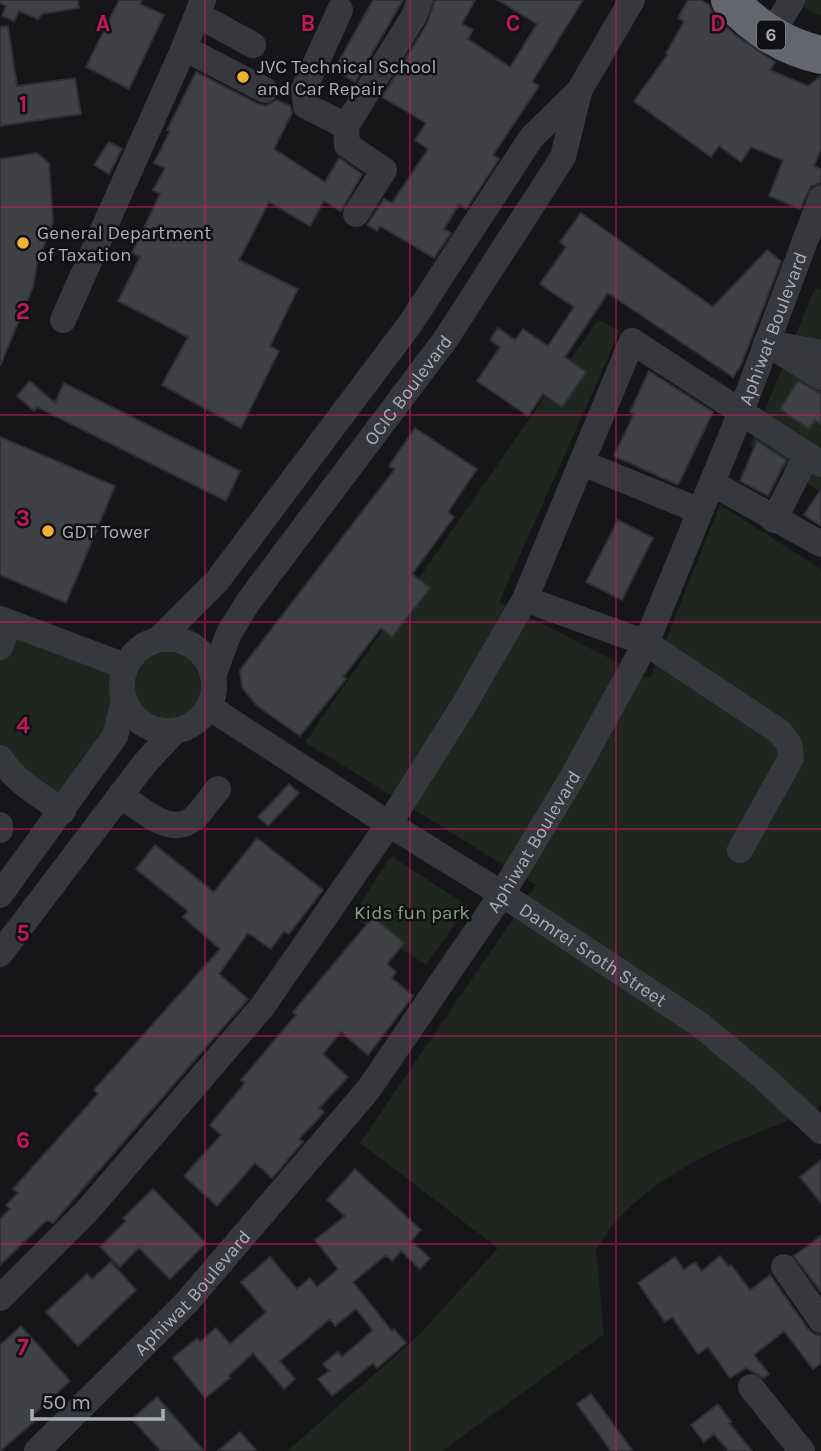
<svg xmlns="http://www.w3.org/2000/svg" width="821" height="1451" viewBox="0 0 821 1451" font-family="Karla,sans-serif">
<rect width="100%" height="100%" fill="#161618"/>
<path fill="#1e261f" d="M788 0H821V16Z
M815 288 821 290V492L750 446Z
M598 320 620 331 499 602 650 679 720 505 821 569V1104L817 1109C747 1137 670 1163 618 1219 609 1228 603 1240 596 1250L604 1334 442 1451H287L418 1336 498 1248 360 1143 536 885 305 742Z
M9 623 125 666 121 683 124 700 63 811 0 758V647Z
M135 685a33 33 0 1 1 66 0a33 33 0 1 1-66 0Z
M391 856 468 906 426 965 352 916Z"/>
<path fill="#404145" stroke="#303034" stroke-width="2" d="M0 0H78L79 8 42 14 38 19 19 11 14 21 2 16 6 6 0 3Z
M119 0H142L140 4 164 15 129 89 86 67Z
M373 0H403L355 82 334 70Z
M435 0H475L462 24 473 30 468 39 510 67 537 24 498 0H583L532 82 539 86 493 155 499 159 466 209 459 204 444 229 451 233 434 258 380 226 377 231 367 225 384 199 392 203 428 149 415 140 426 123 382 97 427 24Z
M688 0H701L709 5 714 15 735 35 775 62 770 70 808 86 821 76V148L814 166 821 169V182L811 186 800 209 769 196 783 160 751 147 741 162 719 146 711 157 634 101 668 54 666 53 684 22 678 18Z
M8 26 17 86 75 78 81 114 0 126V27Z
M196 72 258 104 266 106 277 100 290 106 292 113 274 149 325 182 339 158 362 174 341 211 324 201 310 226 269 202 239 260 298 289 270 346 279 351 241 428 162 385 188 337 118 301 140 257 132 253 160 194 153 190 165 168 154 163 170 131 167 130Z
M109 142 122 149 109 174 94 165Z
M37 153 49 163 53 222 37 264 33 287 0 366V159Z
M581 213 713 307 767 250 781 261 741 365 733 377 608 293 565 357 586 372 562 407 543 394 528 416 477 381 500 347 490 340 498 328 515 340 523 329 548 346 574 307 540 284 566 247 560 242Z
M649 371 713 412 678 485 614 456 634 414 630 412Z
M30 381 55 403 64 383 240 471 226 501 37 407 34 411 17 396Z
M798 381 821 394V425L815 420 809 429 780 409Z
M415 428 477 469 448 512 454 517 412 574 430 588 392 637 381 628 343 677 346 679 300 736 256 705 242 687 240 670 395 469 389 466Z
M0 437 115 486 66 603 0 575Z
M757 441 786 460 768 496 740 481Z
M821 489V526L804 515Z
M618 520 653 538 622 600 586 582Z
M289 784 299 793 268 826 258 817Z
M257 838 323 890 289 934 284 931 271 949 248 933 219 974 248 999 53 1223 47 1220 0 1265V1219L10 1209 6 1205 18 1193 13 1189 98 1094 94 1090 220 949 183 917 188 911 136 869 155 845 214 892Z
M373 917 404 943 387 964 396 972 392 978 413 996 368 1055 341 1032 323 1054 348 1077 319 1108 324 1112 299 1139 303 1142 272 1178 255 1163 217 1206 184 1176 221 1135 210 1125 245 1083 241 1080 296 1015 293 1012Z
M821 1160V1203L800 1177Z
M355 1169 421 1230 411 1241 430 1258 420 1269 401 1251 392 1261 386 1255 353 1282 392 1331 394 1329 406 1343 377 1368 373 1363 332 1396 318 1379 329 1371 323 1364 338 1352 342 1357 373 1330 356 1309 335 1326 330 1319 280 1361 295 1379 284 1389 253 1353 228 1376 230 1378 205 1398 173 1358 197 1338 200 1342 216 1328 230 1344 266 1312 241 1282 270 1257 297 1289 310 1278 317 1287 338 1269 315 1240 345 1216 327 1200Z
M153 1189 206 1243 170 1279 139 1248 120 1267 100 1247 126 1221 123 1218Z
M821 1236V1292L794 1256Z
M720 1256 729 1267 731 1265 750 1290 770 1275 808 1329 814 1334 821 1336V1363L813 1369 784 1331 754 1355 769 1374 764 1378 746 1368 730 1378 708 1347 698 1354 672 1317 665 1322 638 1283 675 1257 684 1270 695 1262 702 1271Z
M111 1262 136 1290 78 1346 46 1312 87 1274 92 1279Z
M21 1326 70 1381 31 1417 35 1421 0 1451V1345Z
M591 1394 633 1451H611L577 1404Z
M157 1397 204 1451H161L132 1419Z
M718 1404 731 1422 729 1423 752 1451H729L714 1434 704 1442 691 1425Z
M240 1432 257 1451H218Z"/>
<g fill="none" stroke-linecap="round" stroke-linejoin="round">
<g stroke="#37383d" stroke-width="26">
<path d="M340 10 304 89 306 106 346 126"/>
<path d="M198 15 253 45"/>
<path d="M771 35 792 0"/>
<path d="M184 48 265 90"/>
<path d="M356 214 384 170 347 145 346 126 414 16 420 0"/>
<path d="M63 320 184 48 203 0"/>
<path d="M766 343 821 377"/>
<path d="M779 345 821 353"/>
<path d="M582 463 700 511"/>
<path d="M712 483 821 544"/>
<path d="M774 520 807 455"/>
<path d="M525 599 646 643 780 732 789 744 791 758 740 850"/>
<path d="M0 619 125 666"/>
<path d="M159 639 217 581 410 324 531 138 579 91 632 0"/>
<circle cx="168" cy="685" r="46"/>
<path d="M0 647 9 623"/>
<path id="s1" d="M213 676 229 633 248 602 445 340 563 157 579 92"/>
<path id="s2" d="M209 707 389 824 502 894 699 1024 763 1077 821 1131"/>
<path d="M0 758C15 781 39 795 63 811"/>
<path d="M120 795C140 808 170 838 193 819 203 811 210 798 218 789"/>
<path d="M0 825V830"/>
<path d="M0 895 115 736 124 700"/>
<path d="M0 954 145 763 175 731"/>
<path d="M784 1267 821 1320"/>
<path d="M0 1298 87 1211 262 1007 389 824 462 708 525 599 632 341 821 464"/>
<path d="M751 1387 802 1451"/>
<path id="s3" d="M37 1451 186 1303 368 1090 502 894 573 776 646 643 741 412 821 198"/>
</g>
<path stroke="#63666e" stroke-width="38" d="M730 0C754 27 785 47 821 55"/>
</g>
<path fill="none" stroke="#c2185b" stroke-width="2" stroke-opacity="0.55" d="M205 0V1451M410 0V1451M616 0V1451M0 207H821M0 415H821M0 622H821M0 829H821M0 1036H821M0 1244H821"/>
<g fill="#f2b134" stroke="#111113" stroke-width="2.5">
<circle cx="243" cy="77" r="7"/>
<circle cx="23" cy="243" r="7"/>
<circle cx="48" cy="531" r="7"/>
</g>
<g text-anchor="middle" stroke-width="5" stroke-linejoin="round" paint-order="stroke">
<rect fill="#111113" stroke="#7b7e86" stroke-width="2" x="757" y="20.5" width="28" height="29" rx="5"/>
<g font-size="18" font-weight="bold" fill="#a8adb8">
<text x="771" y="41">6</text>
</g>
<g font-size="19" fill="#a8adb8" stroke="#111113" text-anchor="start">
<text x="257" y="73">JVC Technical School<tspan x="257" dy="22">and Car Repair</tspan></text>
<text x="37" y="239">General Department<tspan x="37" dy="22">of Taxation</tspan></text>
<text x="62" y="538">GDT Tower</text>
</g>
<g font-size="19" fill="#a8adb8" stroke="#111113">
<text dy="7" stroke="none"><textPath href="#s3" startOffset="1356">Aphiwat Boulevard</textPath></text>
<text dy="7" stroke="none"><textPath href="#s1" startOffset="348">OCIC Boulevard</textPath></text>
<text dy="7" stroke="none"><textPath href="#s3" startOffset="789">Aphiwat Boulevard</textPath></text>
<text dy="7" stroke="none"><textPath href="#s2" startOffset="457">Damrei Sroth Street</textPath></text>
<text dy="7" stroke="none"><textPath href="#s3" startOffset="222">Aphiwat Boulevard</textPath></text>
</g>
<g font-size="19" fill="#7fa381" stroke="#111113">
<text x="412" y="919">Kids fun park</text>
</g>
</g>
<g font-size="23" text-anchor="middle" font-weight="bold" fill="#c2185b" stroke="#111113" stroke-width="5" stroke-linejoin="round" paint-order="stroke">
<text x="103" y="31">A</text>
<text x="308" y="31">B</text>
<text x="513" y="31">C</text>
<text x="718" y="31">D</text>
<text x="23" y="112">1</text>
<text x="23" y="319">2</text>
<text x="23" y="526">3</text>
<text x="23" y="733">4</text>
<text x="23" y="941">5</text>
<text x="23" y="1148">6</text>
<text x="23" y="1355">7</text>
</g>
<path d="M32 1409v10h131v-10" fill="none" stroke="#a8adb8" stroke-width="3.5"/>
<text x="42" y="1409" font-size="21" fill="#a8adb8" stroke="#111113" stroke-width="5" paint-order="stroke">50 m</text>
</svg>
